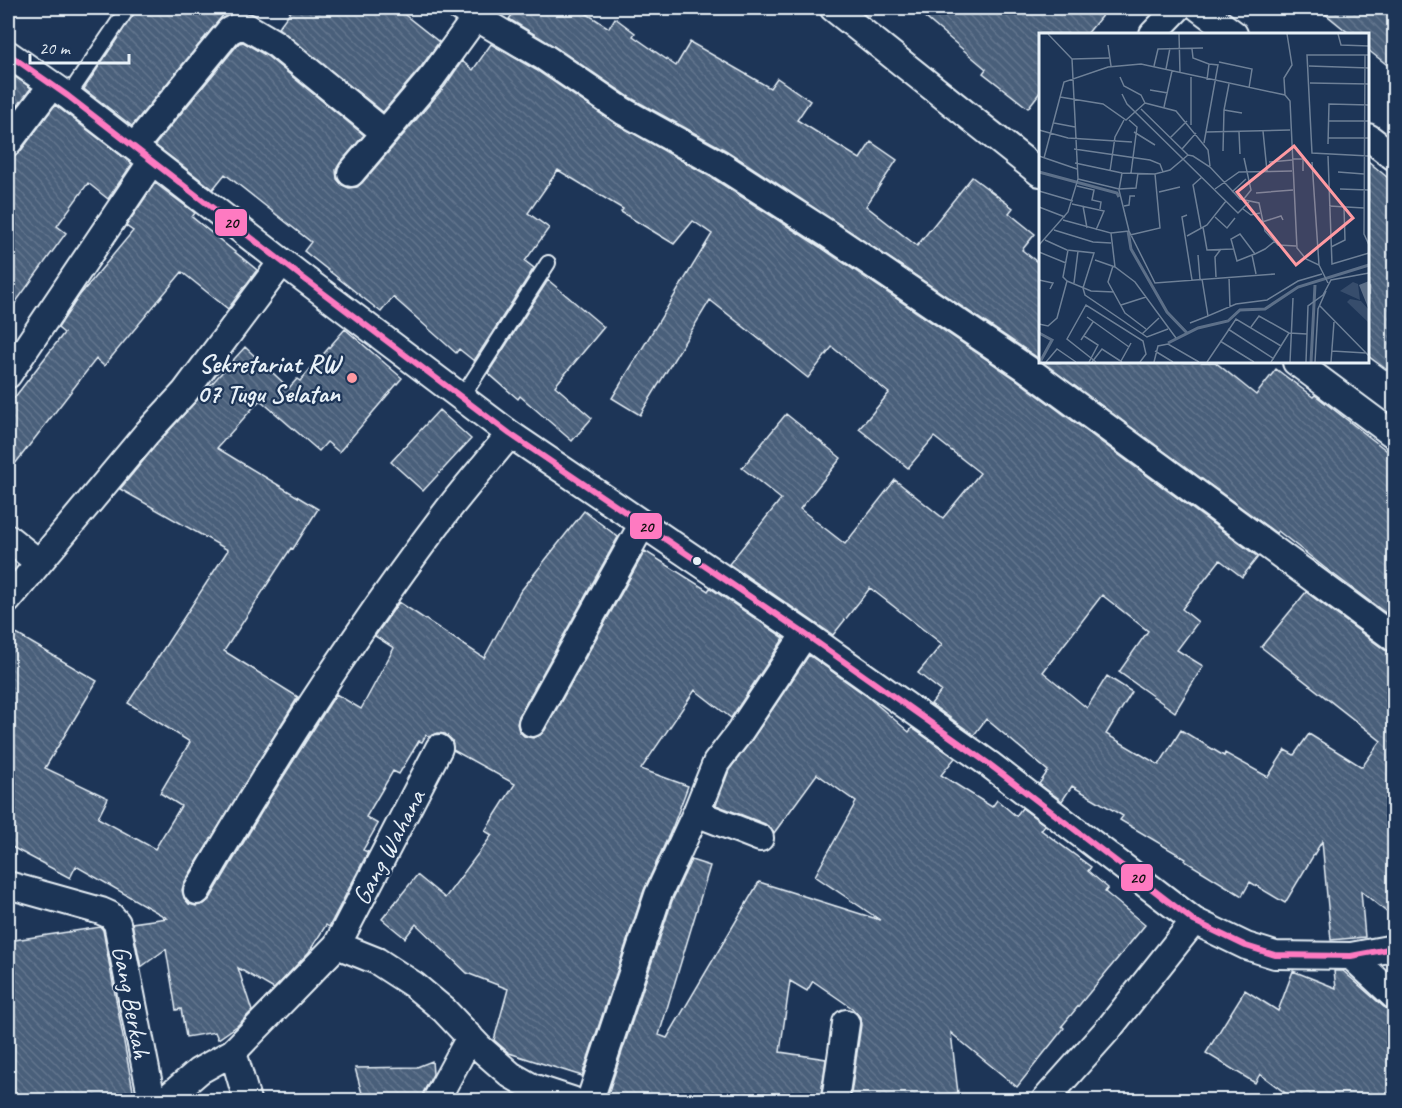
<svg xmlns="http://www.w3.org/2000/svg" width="1402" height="1108" viewBox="0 0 1402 1108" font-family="Caveat,sans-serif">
<defs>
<pattern id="building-back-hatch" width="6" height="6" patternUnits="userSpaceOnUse" patternTransform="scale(1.5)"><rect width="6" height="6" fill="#495e7a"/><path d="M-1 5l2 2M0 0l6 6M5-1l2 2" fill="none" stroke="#63768e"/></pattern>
</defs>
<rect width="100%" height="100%" fill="#1d3557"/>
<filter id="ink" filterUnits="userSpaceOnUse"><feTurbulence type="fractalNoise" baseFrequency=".0167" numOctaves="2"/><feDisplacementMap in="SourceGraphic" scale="12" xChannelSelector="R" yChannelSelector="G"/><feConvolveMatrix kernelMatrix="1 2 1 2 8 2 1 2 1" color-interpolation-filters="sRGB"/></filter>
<g filter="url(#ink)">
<path fill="url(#building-back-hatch)" stroke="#e8f1f8" stroke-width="1.5" d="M137 8H229L132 126 84 89Z
M293 8H396L439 42 421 67 383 112 278 28Z
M517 8H578L609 28 615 18 635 33 633 36 676 66 690 42 770 88 777 78 810 101 797 120 860 159 871 142 897 160 866 206 917 246 972 177 1013 208 1009 213 1035 234 1022 250 1041 265V360L836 222 727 151 631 98 552 45 509 19Z
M914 8H1108L1087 34H1041V91L1028 108 983 73 986 69Z
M1318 8H1395V71L1368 50V34H1350Z
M243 42 267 56 364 135 340 163 336 170 337 179 342 185 349 188 357 187 362 183 445 86 462 61 473 70 491 44 536 70 615 123 711 177 820 247 1017 380 1258 557 1242 577 1220 560 1182 609 1198 622 1177 650 1203 666 1175 712 1119 672 1148 631 1102 595 1043 672 1087 708 1107 676 1132 692 1106 734 1159 765 1181 730 1224 756 1225 753 1268 777 1285 750 1294 755 1309 734 1362 767 1381 741 1261 647 1306 592 1385 650 1395 653V919L1361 891 1365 937 1331 940 1322 841 1285 903 1250 882 1242 896 1185 861 1186 859 1120 820 1123 816 1072 786 1062 801 1039 784 1048 771 986 719 974 735 931 704 941 691 918 673 942 644 870 588 833 635 729 564 781 499 742 468 786 414 841 458 800 509 845 544 895 480 943 518 980 473 934 437 908 468 859 429 889 393 832 347 808 378 710 300 640 415 612 398 712 234 693 221 674 244 621 212 623 209 558 170 528 213 549 228 525 261 534 268 474 361 459 349 456 353 393 297 381 312 304 251 311 242 225 174 213 189 155 145 239 43Z
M8 72 31 88 8 119Z
M55 105 132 164 108 199 88 183 57 226 66 233 8 313V158L14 157 20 152Z
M1368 161 1395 184V376L1368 356Z
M155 183 195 213 192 217 257 270 228 309 182 272 104 366 96 359 8 473V406L64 333 58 328 79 296 133 231 126 226Z
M548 280 604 327 555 386 592 418 572 441 520 396 518 399 488 373Z
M345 329 402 378 339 452 327 442 319 451 260 400 217 448 318 509 293 549 291 548 224 651 298 697 184 883 182 890 184 898 189 904 196 906 204 904 210 899 268 801 336 694 361 709 394 648 375 636 399 602 484 658 520 592 584 511 618 537 519 716 517 724 519 731 524 736 533 738 540 735 545 730 645 551 708 591 710 588 784 638 731 718 695 690 641 769 688 786 673 826 644 890 582 1076 509 1053 494 1040 508 989 467 973 416 924 405 938 382 919 417 875 445 898 492 835 485 831 515 784 453 750 452 740 445 734 438 733 429 737 426 735 422 742 419 741 399 774 393 771 366 817 378 824 363 850 368 852 329 927 326 925 309 952 274 989 238 968 252 1011 237 1026 218 1039 215 1032 186 1037 181 1009 176 1010 166 949 141 967 132 923 167 918 76 866 70 878 8 845V629L97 681 45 768 108 798 98 818 155 849 181 806 160 793 190 742 128 703 228 550 120 489 157 444 245 347 289 388 297 379 300 381Z
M1042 362H1215L1256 395 1276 369 1313 397 1315 395 1395 457V620L1325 568 1278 531 1276 533Z
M439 410 471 439 423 491 391 462Z
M809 655 868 697 909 732 912 728 955 758 941 775 992 807 997 800 1016 816 1022 808 1045 825 1041 830 1091 867 1088 871 1108 888 1105 892 1145 925 1062 1026 1064 1028 1017 1087 951 1033 958 1093 896 1101H850L861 1025 860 1017 852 1008 813 981 807 991 790 981 780 1052 826 1059 820 1101 606 1100 672 901 691 860 710 866 659 1035 667 1038 759 882 880 920 815 876 856 802 817 774 774 833 765 824 716 805 729 770 751 741Z
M101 927 103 930 135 1101H8V941Z
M1293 971 1336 988 1334 971H1343L1384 1007 1395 1012V1101H1296L1260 1074 1255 1083 1206 1053 1245 990 1278 1011Z
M432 1061 433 1074 423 1093 421 1101H364L355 1068 417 1067Z"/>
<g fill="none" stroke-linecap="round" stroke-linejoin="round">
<defs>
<path id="lane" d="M68 96 128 8
M462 397 548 263"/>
<path id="street" d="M460 8 544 57 623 111 719 164 828 234 1026 368 1394 638
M833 8 1040 173
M1199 8 1234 34
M1153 34 1178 8
M8 54 68 96 298 274 510 434 805 634 989 764 1194 921 1246 946 1275 955 1351 956 1394 948
M1368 137 1394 157
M8 143 52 85
M134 147 229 31 237 27H247L276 44 385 133
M351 173 433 76 475 18
M1296 362 1394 435
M8 375 152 161
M8 538 38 562
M8 600 146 434 185 392 282 262
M532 723 642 525
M696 813 716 763 739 733 805 634
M8 885 101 911 110 915 117 923 152 1100
M197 891C273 760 355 632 447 511 467 485 489 460 510 434
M337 945 439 748
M1351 956 1394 996
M233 1052 247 1100
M165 1100 199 1071 233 1052 337 945 377 961 414 985 444 1010 479 1047 511 1075 532 1087 572 1100
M436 1100 470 1037
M590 1100 658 895 696 813 760 838
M835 1100 846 1023
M1045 1100 1110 1027 1194 921"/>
</defs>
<use href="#lane" stroke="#e8f1f8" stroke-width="18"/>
<use href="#street" stroke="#e8f1f8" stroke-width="30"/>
<use href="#lane" stroke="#1d3557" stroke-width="14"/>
<use href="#street" stroke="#1d3557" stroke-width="26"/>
<defs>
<path id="bus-1" d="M8 54 68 96 298 274 510 434 805 634 989 764 1194 921 1246 946 1275 955 1351 956 1394 948"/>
</defs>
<use href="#bus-1" stroke="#1d3557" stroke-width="10"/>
<use href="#bus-1" stroke="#fe7ac1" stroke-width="6"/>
</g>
</g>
<circle fill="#ff9aa2" stroke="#1d3557" stroke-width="2" cx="352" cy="378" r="6"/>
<circle fill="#e8f1f8" stroke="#1d3557" stroke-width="2" cx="697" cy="561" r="5"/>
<g text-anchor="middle" stroke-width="4.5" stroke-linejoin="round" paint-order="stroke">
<g font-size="26" font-weight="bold" fill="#e8f1f8" stroke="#1d3557" text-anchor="end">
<text x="340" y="372">Sekretariat RW<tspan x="340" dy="30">07 Tugu Selatan</tspan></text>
</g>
<g font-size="26" fill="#e8f1f8" stroke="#1d3557">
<text transform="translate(388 847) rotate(-62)" y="9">Gang Wahana</text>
<text transform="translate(132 1002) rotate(79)" y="9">Gang Berkah</text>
</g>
</g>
<g transform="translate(1039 33)">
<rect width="330" height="330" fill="#1d3557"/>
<path d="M314 249 319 251 321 267 301 258Z" fill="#374d6c"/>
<path d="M311 266 322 268 330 277V290L308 269Z" fill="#374d6c"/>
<path d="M330 248V277L320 252Z" fill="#5d7089"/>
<path fill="none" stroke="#5d7089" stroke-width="3" d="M0 139 78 160 80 164M89 198 92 216 128 279 149 301M0 300 13 307 1 329M129 310 159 295 189 288 201 277 226 276 259 254 330 232M272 329 276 252"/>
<path fill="none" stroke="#6e8097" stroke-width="1.5" d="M140 1 141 40M299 1 302 12 330 13M69 12 72 33M153 16 154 25 170 31 168 47M326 22 325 201 330 212M330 22H268L273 120 330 123M33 26 70 25M180 29 213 36 210 55M115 33 119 16 164 15M270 33 330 35M127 36 131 15M81 44 85 53 102 62 106 70M271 50 330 51M111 57 129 60M83 61 88 71 199 180 210 169M246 62 245 45 253 32 248 1M21 64 64 71 87 87 106 70M106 70 137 78 169 117 171 133M125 74 133 38M102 76 149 122M185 77 203 80M90 87 98 94 92 140M289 88H330M15 90 36 94M152 92V44M0 97 29 105 93 109M224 98 228 138M95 99 116 112M167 99 251 97M200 99 201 121M131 105 148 88M289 105H330M165 110 179 32 170 31M289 111 290 71 330 72M35 116 111 127 121 131 124 139M143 116 157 100M184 118 185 77 190 51M0 123 38 136M289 123 293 231 330 220M5 125 25 49 69 34 102 31 246 62 251 68 258 215 267 226 280 232 289 250M254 126H264V138M230 129 253 127M273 129 280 232M36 130 83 140 116 141 131 137 149 122 154 123 171 134 201 166 220 170 226 198 239 212 257 213M71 138 76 104 85 87M299 139 325 141M83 140 80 157 90 198 116 250 236 241M39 146 80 156 97 155 99 140M38 153 55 157 53 167 62 169 61 176M176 156 200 139 253 138M301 156 330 157M0 158 34 168M120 159 141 154M193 159 207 146M217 160 254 157M204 167 212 157 205 125M33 171 65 178 57 197M44 173 48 195M85 173 90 172 91 163H96M290 173 325 175M0 174 26 184M204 176 212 182 221 180M148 182 143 184 153 247M176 184 188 195 196 185M24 187 72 200 76 234M223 189 242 183 244 187M164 194 168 217 194 216M162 195 154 152 163 144M15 197 54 209 72 210M72 200 90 198M91 202 121 195 116 141M148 203 168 192 187 168M6 207 28 217 55 220 44 255M0 212 29 179 39 146 33 26 9 1M292 214 306 207 305 174M0 219 27 230M216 221 201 201 192 206 198 228 213 222 216 221 226 216 236 208M159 222 161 246M213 222 217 241M56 227 76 234 96 249 137 305M74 233 69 249 86 280 107 296M177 244 176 224 182 216M190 244 191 275M163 246 169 283 197 271 228 267 259 248 283 241M0 247 14 250 11 256M28 248 52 258 75 259M28 248 24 244 29 217M35 250 39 218M44 255 46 262 108 304 129 296M82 272 107 264M281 273 330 323M48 284 90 314M151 290 169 283M0 291 9 293 18 285 28 248M212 294 220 283 250 300 268 301M189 296 235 326M103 301 120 285M45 303 59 312 50 329M42 307 54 289M181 308 215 329M116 318 134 329M293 318 327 320M82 328 92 310M7 329 18 316 37 329M53 329 63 316 83 329M57 329 28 306 47 272 104 308 107 321 101 329M115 329 119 313 129 311 160 329M168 329 197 286 242 313M232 329 250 300M251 329 254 265M267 329 269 273 284 262 292 247 330 240M276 329 279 276 287 258M292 329 295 289"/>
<path fill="#ff9aa2" fill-opacity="0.15" stroke="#ff9aa2" stroke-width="3" d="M255 113 314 185 257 232 198 159Z"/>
<rect width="330" height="330" fill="none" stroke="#e8f1f8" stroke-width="3"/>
</g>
<g stroke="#1d3557" stroke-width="2">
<rect x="214" y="208" width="34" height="29" rx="6" fill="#fe7ac1"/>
<rect x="629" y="512" width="34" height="28" rx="6" fill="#fe7ac1"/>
<rect x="1120" y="863" width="34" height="29" rx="6" fill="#fe7ac1"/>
</g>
<g font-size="16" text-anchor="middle" font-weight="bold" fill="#111">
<text x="231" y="228">20</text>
<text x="646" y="532">20</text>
<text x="1137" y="883">20</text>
</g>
<rect width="1402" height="1108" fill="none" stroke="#1d3557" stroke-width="30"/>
<rect x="15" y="15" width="1372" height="1078" fill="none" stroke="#e8f1f8" stroke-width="2" filter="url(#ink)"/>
<path d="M30 54v9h99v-9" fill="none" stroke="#e8f1f8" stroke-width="3"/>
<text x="39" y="54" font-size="18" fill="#e8f1f8" stroke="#1d3557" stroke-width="4.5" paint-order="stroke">20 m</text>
</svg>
